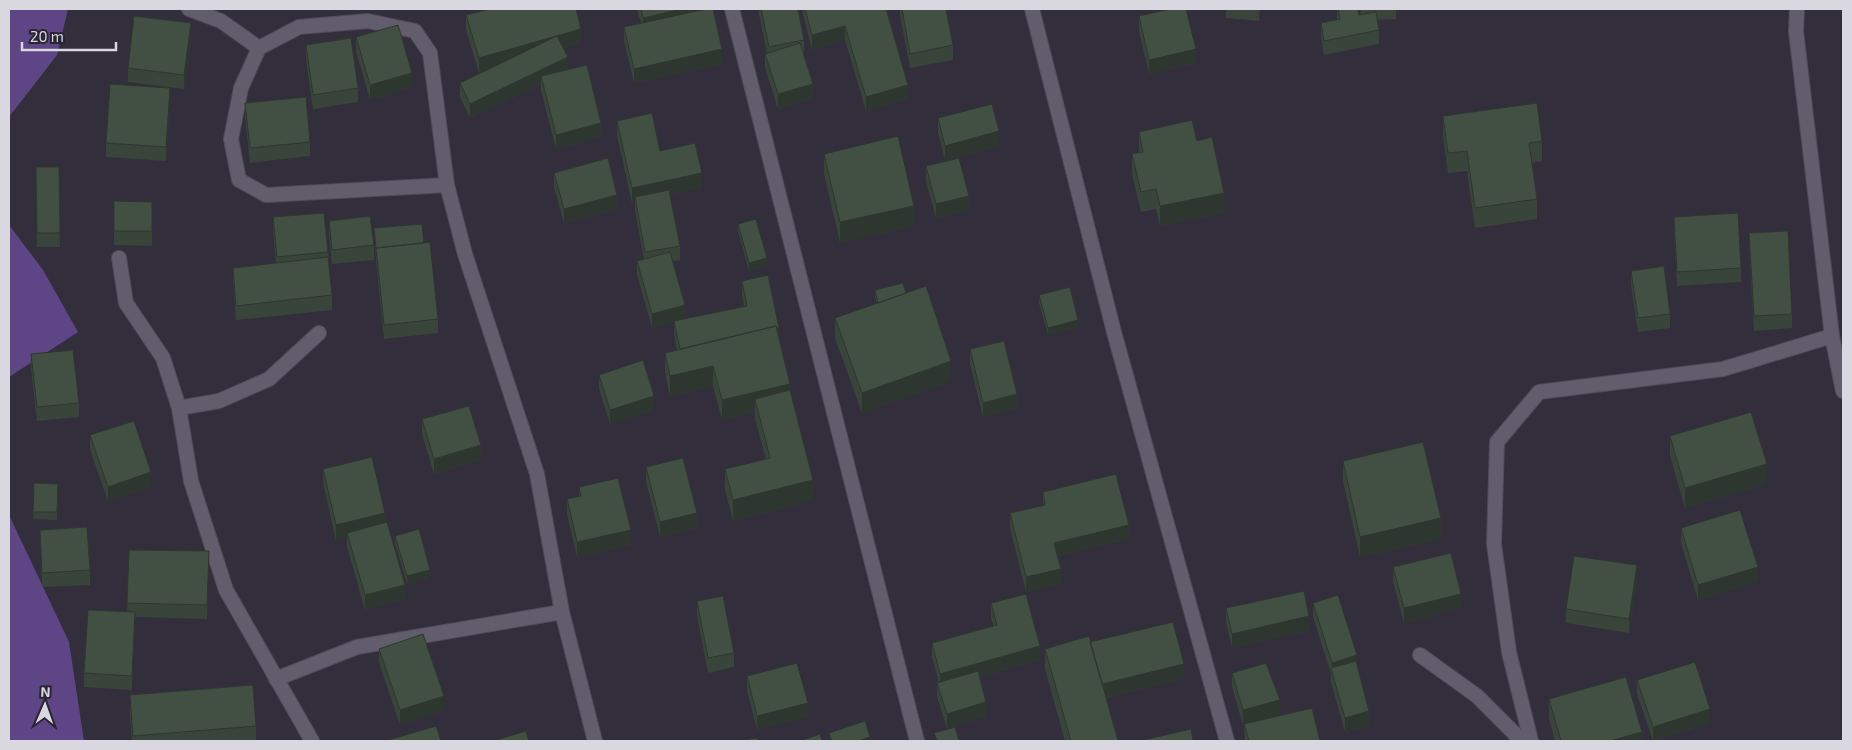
<svg xmlns="http://www.w3.org/2000/svg" width="1852" height="750" viewBox="0 0 1852 750" font-family="'Exo 2',sans-serif">
<rect width="100%" height="100%" fill="#332e3c"/>
<path fill="#5e4686" d="M9 9H68L57 55 9 117Z
M9 225 43 270 78 332 9 377Z
M9 515 69 642 84 741H9Z"/>
<g fill="none" stroke-linecap="round" stroke-linejoin="round">
<defs>
<path id="minor" d="M189 9 221 21 259 48
M732 9 917 741
M1032 9 1114 332 1227 741
M1797 9 1796 31 1832 336 1843 391
M447 185 266 195 239 180 231 139 241 88 259 48 299 27 368 21 415 31 430 53 447 185 465 254 537 474 562 612 595 741
M119 258 126 303 163 358 179 408 191 481 226 590 312 741
M179 408 219 401 269 379 319 333
M1420 655 1477 696 1522 741
M276 679 357 647 562 612
M1531 741 1509 652 1494 544 1497 442 1539 392 1723 369 1832 336"/>
</defs>
<use href="#minor" stroke="#4f4c58" stroke-width="16"/>
<use href="#minor" stroke="#625d6d" stroke-width="14"/>
</g>
<path fill="#39443a" d="M637 9H702L722 64 634 83 624 41V27L641 23Z
M759 9H798L804 40V55L813 98 778 109 765 68V54L767 53 759 14Z
M803 9H886L908 99 866 111 845 40 812 50 803 14Z
M900 9H946L953 45V60L910 68 900 15Z
M1226 9H1260L1259 21 1226 18Z
M1337 9H1358L1359 15H1361L1360 9H1396V19L1377 20 1379 30V44L1324 55 1321 37V23L1337 20Z
M466 15 581 43 563 48 568 70 601 137 556 149 541 90V84L470 118 460 97V83L482 72 479 73 466 30Z
M1139 16 1196 63 1149 74 1139 31Z
M356 37 412 87 370 100 356 51Z
M191 38 184 89 128 82V68Z
M306 45 358 88V102L313 109 306 59Z
M170 102 166 161 106 157V143Z
M245 103 310 142V156L250 163 245 117Z
M1443 116 1542 141V161L1532 163 1537 199V219L1475 228 1467 171 1448 173 1443 136Z
M938 118 999 146 945 160 938 132Z
M617 121 660 151 702 187 670 194 680 246V260L673 261 685 319 744 306 742 295V281L779 340 813 500 733 521 725 490V469L766 460 755 419V412L722 420 713 386 670 396 665 373V353L677 350 674 335V322L652 328 637 275V261L644 259 635 211V202L632 203 617 135Z
M1139 132 1197 141 1224 213 1160 226 1156 209 1141 212 1132 174V154L1139 153Z
M824 154 914 226 840 243 824 174Z
M926 166 969 210 936 218 926 181Z
M36 167H59L60 247H37Z
M554 173 617 209 564 223 554 187Z
M114 201 152 202V246L114 245Z
M273 217 328 252 332 295V310L236 320 233 282V268L276 263 273 232Z
M1674 217 1741 268V282L1677 286 1674 232Z
M329 221 374 245V260L332 264 329 235Z
M738 224 767 266 749 271 738 231Z
M374 228 424 243 438 319V333L384 339 376 262Z
M1749 233 1792 314V328L1754 331 1749 247Z
M1631 271 1670 314V328L1638 332 1631 285Z
M875 290 906 293 951 381 862 413 835 338V318L877 304 875 298Z
M1039 295 1078 327 1048 335 1039 303Z
M970 349 1017 409 983 417 970 364Z
M31 354 79 403V417L37 421 31 369Z
M599 375 654 410 610 424 599 389Z
M422 419 481 460 434 474 422 434Z
M90 435 151 487 108 501 90 450Z
M1670 436 1767 484 1685 508 1670 456Z
M1343 461 1441 539 1360 557 1343 481Z
M646 467 697 528 660 537 646 481Z
M323 469 385 523 405 599 365 610 347 547V537L336 540 323 483Z
M34 483 58 484 57 520 33 519Z
M579 487 631 545 577 557 567 514V499L579 497Z
M1043 492 1129 539 1058 556 1061 584 1026 592 1010 528V513L1043 506Z
M1681 528 1758 581 1698 600 1681 543Z
M40 530 90 570V585L42 587Z
M395 536 430 577 407 584 395 543Z
M129 550 209 551 207 619 135 617 132 690 84 687V673L127 612Z
M1393 567 1461 608 1404 623 1393 582Z
M1637 580 1629 633 1566 623V609Z
M697 601 734 653V667L708 673 697 616Z
M991 603 1040 660 980 677 986 716 947 729 937 697V683H939L932 657V643L994 626 991 618Z
M1313 603 1357 666 1369 726 1345 732 1331 682V674L1313 617Z
M1226 608 1309 631 1232 648 1226 622Z
M1090 642 1184 678 1106 698 1118 741H1065L1045 669V649Z
M379 649 444 710 400 725 379 663Z
M1232 673 1280 715 1257 721 1320 741H1245L1244 724 1243 725 1232 687Z
M747 676 808 717 757 730 747 690Z
M1637 680 1710 723 1653 741 1637 694Z
M130 695 256 726V741H132L130 715Z
M1549 699 1642 741H1555L1549 719Z
M829 733 870 741H830Z"/>
<path fill="#2e372f" d="M682 9H702V18L643 33V18Z
M191 23V38L184 89V75Z
M845 26V40L812 50V35Z
M581 29V43L479 73V58Z
M722 49V64L634 83V69Z
M1196 49V63L1149 74V60Z
M568 57V72L541 76V84L470 118V104Z
M412 73V87L370 100V85Z
M813 84V98L778 109V94Z
M908 85V99L866 111V97Z
M170 88V102L166 161V147Z
M601 123V137L556 149V135Z
M999 131V146L945 160V146Z
M702 173V187L636 202 635 197V202L632 203V188Z
M1224 193V213L1160 226V206Z
M617 195V209L564 223V209Z
M969 196V210L936 218V204Z
M914 206V226L840 243V222Z
M767 258V266L749 271V263Z
M685 305V319L652 328V314Z
M1078 320V327L1048 335V328Z
M779 328V342L680 363V349Z
M951 361V381L862 413V393Z
M713 366V386L670 396V376Z
M790 384V404L755 399V412L722 420V400Z
M1017 394V409L983 417V403Z
M654 396V410L610 424V410Z
M481 445V460L434 474V459Z
M1767 464V484L1685 508V488Z
M151 472V487L108 501V487Z
M813 480V500L733 521V500Z
M385 513V527L347 533V537L336 540V525Z
M697 513V528L660 537V522Z
M1441 518V539L1360 557V537Z
M1129 525V539L1054 557V543Z
M631 530V545L577 557V542Z
M1637 565V580L1629 633V619Z
M1758 567V581L1698 600V585Z
M1061 569V584L1026 592V577Z
M430 570V577L407 584V576Z
M405 585V599L365 610V595Z
M1461 594V608L1404 623V608Z
M135 612V627L132 690V676Z
M1309 616V631L1232 648V634Z
M1040 646V660L940 688V674Z
M1357 655V669L1332 672V663Z
M1184 664V678L1101 699V685Z
M444 696V710L400 725V710Z
M1280 700V715L1243 725V710Z
M986 702V716L947 729V714Z
M808 703V717L757 730V716Z
M1710 709V723L1653 741V727Z
M1369 711V726L1345 732V718Z
M1642 732V741H1610Z
M870 737V741H858Z"/>
<path fill="#424f43" stroke="#2e372f" d="M490 9H576L581 29 479 58 466 15Z
M641 9H682L643 18Z
M706 9H713L722 49 634 69 624 27Z
M761 9H798L804 40 769 47Z
M805 9H886L908 85 866 97 845 26 812 35Z
M902 9H946L953 45 910 54Z
M1170 9H1186L1196 49 1149 60 1139 16Z
M1338 9H1358L1359 15 1376 12 1379 30 1324 41 1321 23 1340 19Z
M134 16 191 23 184 75 128 68Z
M398 25 412 73 370 85 356 37Z
M557 36 568 57 470 104 460 83Z
M351 38 358 88 313 95 306 45Z
M800 43 813 84 778 94 765 54Z
M587 65 601 123 556 135 541 76Z
M110 84 170 88 166 147 106 143Z
M306 97 310 142 250 148 245 103Z
M1537 103 1542 141 1529 143 1537 199 1475 208 1467 151 1448 153 1443 116Z
M992 104 999 131 945 146 938 118Z
M652 113 660 151 695 143 702 173 632 188 617 121Z
M1192 120 1197 141 1212 137 1224 193 1160 206 1156 189 1141 192 1132 154 1143 152 1139 132Z
M898 136 914 206 840 222 824 154Z
M608 158 617 195 564 209 554 173Z
M959 158 969 196 936 204 926 166Z
M36 167H59L60 233H37Z
M669 190 680 246 645 252 635 197Z
M114 201 152 202V231H114Z
M324 213 328 252 277 257 273 217Z
M1738 213 1741 268 1677 272 1674 217Z
M370 216 374 245 332 250 329 221Z
M756 219 767 258 749 263 738 224Z
M422 224 424 243 376 248 374 228Z
M1788 231 1792 314 1754 316 1749 233Z
M430 242 438 319 384 325 376 248Z
M670 252 685 305 652 314 637 261Z
M328 257 332 295 236 306 233 268Z
M1664 266 1670 314 1638 318 1631 271Z
M768 275 779 328H777L776 326 680 349 674 321 747 306 742 281Z
M903 283 906 293 878 303 875 290Z
M926 286 951 361 862 393 835 318Z
M1070 287 1078 320 1048 328 1039 295Z
M776 326 790 384 722 400 713 366 670 376 665 353Z
M1004 341 1017 394 983 403 970 349Z
M73 350 79 403 37 407 31 354Z
M643 360 654 396 610 410 599 375Z
M790 390 813 480 733 500 725 469 770 458 755 399Z
M469 406 481 445 434 459 422 419Z
M1751 412 1767 464 1685 488 1670 436Z
M134 421 151 472 108 487 90 435Z
M1423 442 1441 518 1360 537 1343 461Z
M372 457 385 513 336 525 323 469Z
M683 458 697 513 660 522 646 467Z
M1116 474 1129 525 1054 543 1061 569 1026 577 1010 513 1045 505 1043 492Z
M618 478 631 530 577 542 567 499 581 496 579 487Z
M34 483 58 484 57 512H33Z
M1740 510 1758 567 1698 585 1681 528Z
M387 522 405 585 365 595 347 533Z
M87 527 90 570 42 573 40 530Z
M419 529 430 570 407 576 395 536Z
M129 550 209 551 207 605 127 603Z
M1451 553 1461 594 1404 608 1393 567Z
M1574 556 1637 565 1629 619 1566 609Z
M1304 591 1309 616 1232 634 1226 608Z
M1026 594 1040 646 940 674 932 643 997 625 991 603Z
M1338 595 1357 655 1332 663 1313 603Z
M723 596 734 653 708 658 697 601Z
M88 610 135 612 132 676 84 673Z
M1173 622 1184 664 1102 684 1090 642Z
M423 634 444 696 400 710 379 649Z
M1089 636 1118 741H1071L1045 649Z
M1356 661 1369 711 1345 718 1331 668Z
M1695 662 1710 709 1653 727 1637 680Z
M797 663 808 703 757 716 747 676Z
M1266 663 1280 700 1243 710 1232 673Z
M978 671 986 702 947 714 937 683Z
M1626 677 1642 732 1610 741H1561L1549 699Z
M253 685 256 726 133 736 130 695Z
M1312 708 1320 741H1249L1244 724Z
M865 721 870 737 858 741H832L829 733Z
M436 726 441 741H385Z
M955 727 959 741H937L934 733Z
M1191 729 1193 741H1139Z
M526 731 529 741H493Z
M820 734 822 741H804L803 740Z
M757 738 758 741H738Z"/>
<rect width="1852" height="750" fill="none" stroke="#d9d7e0" stroke-width="20"/>
<g transform="translate(45 705) rotate(2)" stroke="#292432" stroke-width="4" paint-order="stroke">
<path d="M0-4L9 19L0 12L-9 19Z" fill="#d9d7e0"/>
<text y="-8" font-size="14" font-weight="bold" text-anchor="middle" fill="#d9d7e0">N</text>
</g>
<path d="M22 42v8h94v-8" fill="none" stroke="#d9d7e0" stroke-width="2.5"/>
<text x="30" y="42" font-size="15" fill="#d9d7e0" stroke="#292432" stroke-width="4" paint-order="stroke">20 m</text>
</svg>
